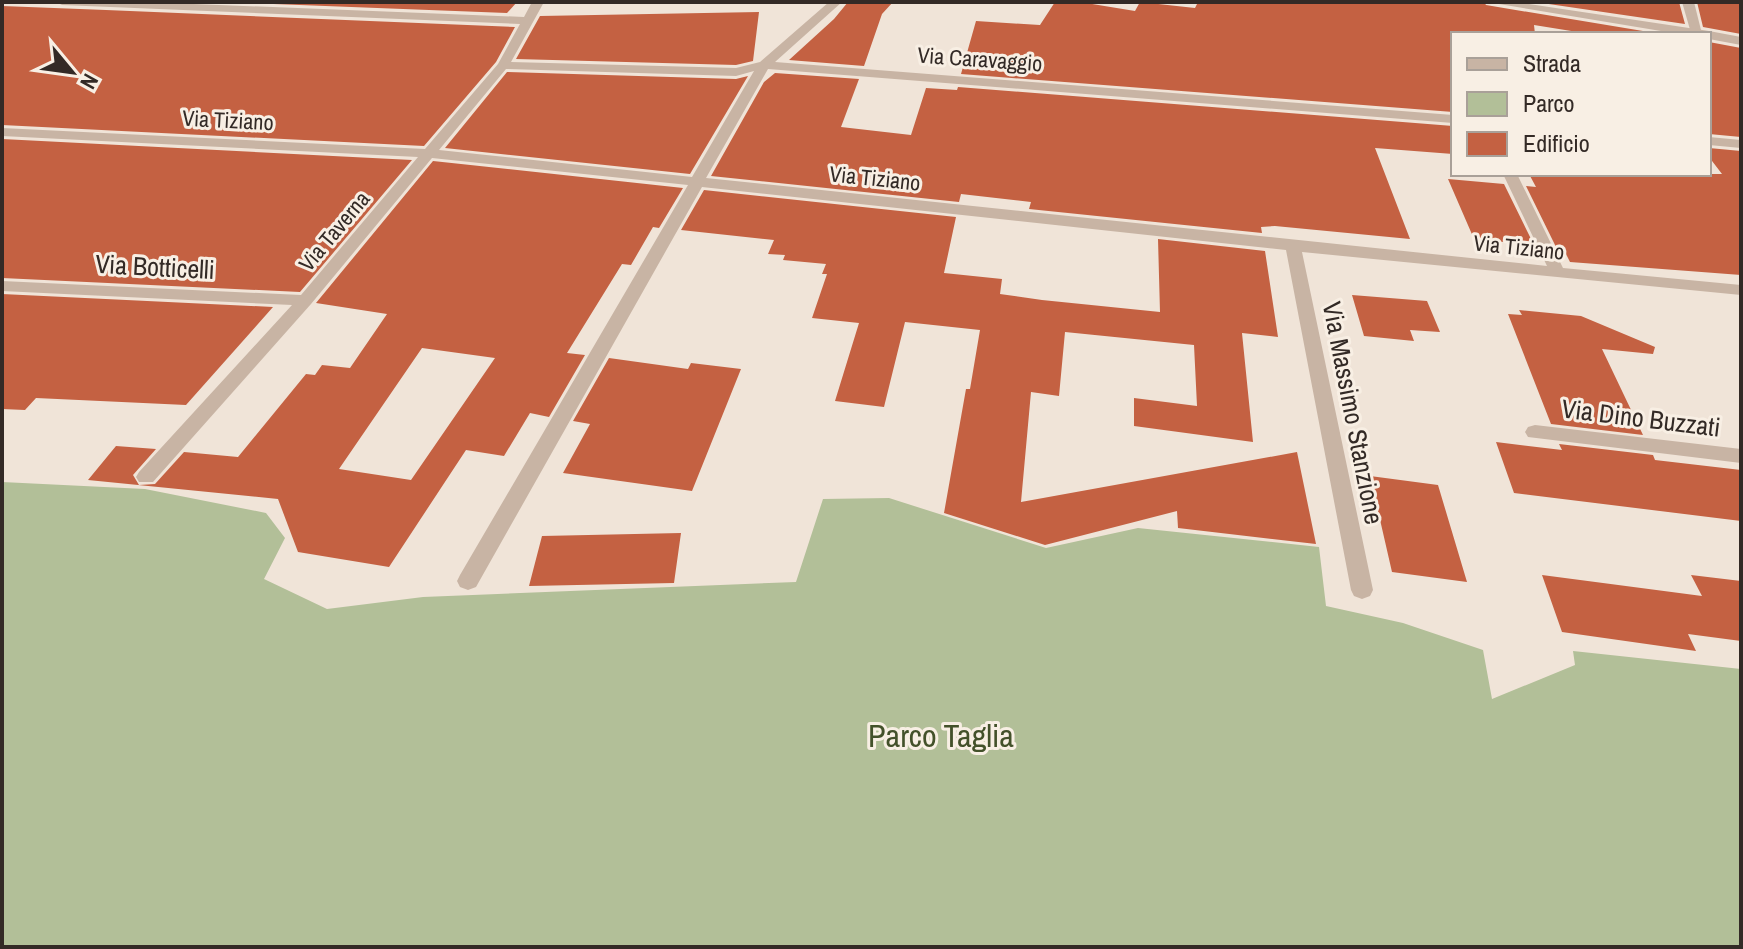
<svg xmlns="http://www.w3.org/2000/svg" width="1743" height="949" viewBox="0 0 1743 949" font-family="'Archivo Narrow',sans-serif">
<rect width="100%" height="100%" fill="#f0e4d8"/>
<path fill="#b2bf98" d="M2 482 145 489 266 513 285 538 264 579 327 609 423 597 796 582 823 499 889 498 1046 548 1138 528 1319 547 1326 606 1403 623 1483 650 1492 699 1575 665 1573 651 1741 669V947H2Z"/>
<path fill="#c46142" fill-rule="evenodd" d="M220 2H517L507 13Z
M848 2H893L882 14 864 66 789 60 834 19Z
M1055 2H1080L1135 11 1140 2 1195 8 1198 2H1484L1486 5 1661 34H1590L1534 25 1535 34H1453V112L961 74 976 21 1040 25Z
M1535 2H1679L1685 24Z
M1697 2H1741V34L1703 27Z
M2 6 106 10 515 27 496 62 424 146 2 125Z
M759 12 753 61 736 65 516 59 540 16Z
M1709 42 1741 48V137L1709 134Z
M507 72 736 79 748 76 690 174 445 148Z
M775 73 859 79 841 127 911 135 926 88 957 90 958 87 1453 126V154L1375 148 1410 239 1275 226 1261 227 1262 233 1029 209 1031 202 961 194 959 202 711 176 764 82Z
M2 139 412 160 300 292 2 278Z
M1709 148 1741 151V275L1570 262 1563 248 1556 247 1526 186 1536 187 1529 174H1722L1709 157Z
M433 161 683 188 659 228 653 227 631 265 622 264 567 353 585 355 549 417 530 413 504 456 466 450 389 567 298 552 278 499 88 480 116 446 156 449 133 475 139 485 155 484 184 452 238 457 306 374 315 375 322 365 350 368 387 314 316 303ZM422 348 495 358 411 480 339 469Z
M1448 179 1504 184 1534 245 1474 239Z
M704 190 956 217 944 273 1002 279 1000 294 1042 300 1160 312 1158 239 1265 251 1278 337 1242 333 1253 442 1134 426V398L1197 406 1194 345 1065 332 1059 396 1031 392 1021 502 1297 452 1316 544 1178 528 1177 511 1045 545 944 513 966 389H970L980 330 905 322 884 407 835 401 859 323 812 318 827 274H822L826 264 783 260 785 255 768 254 774 240 681 230Z
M2 294 273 307 186 405 36 398 25 410 2 409Z
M1352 295 1427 301 1440 332 1410 330 1414 341 1364 336Z
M1519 310 1581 316 1655 347 1653 354 1602 349 1643 435 1551 424 1508 314 1522 315Z
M609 358 688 369 691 363 741 369 692 491 563 473 590 424 573 421Z
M1496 442 1562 450 1559 444 1653 455 1655 460 1741 470V521L1514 493Z
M1370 476 1438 485 1467 582 1392 572Z
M681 533 674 583 529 586 542 536Z
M1542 575 1702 596 1691 575 1741 581V641L1688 634 1696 651 1562 632Z"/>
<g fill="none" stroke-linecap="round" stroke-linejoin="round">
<path fill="#c8b4a4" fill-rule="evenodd" d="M56 2H144L524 17 532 2H544L511 62 736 68 760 62 829 2H842L775 62 1453 115V123L768 69 706 178 1547 266 1503 174H1517L1563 268 1741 285V295L1302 252 1373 590 1370 596 1362 599 1354 596 1351 590 1286 250 702 187 476 587 468 590 460 587 457 581 460 575 688 185 432 158 311 304 153 482H139L136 477 139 472 292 305 2 291V281L301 295 418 157 2 136V128L425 149 498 64 520 24 62 5ZM506 69 736 76 754 71 692 177 439 150Z
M1682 2H1694L1702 34 1691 33Z
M1709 137 1741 140V148L1709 145Z
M1535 425 1741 449V463L1528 437 1525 432 1528 427Z"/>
<path fill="#c8b4a4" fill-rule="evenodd" d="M1487 2H1515L1709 31 1741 37V45L1709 39V34H1679Z"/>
</g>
<g text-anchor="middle" stroke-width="6" stroke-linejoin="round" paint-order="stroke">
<g font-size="22" fill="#332a26" stroke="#f8efe4">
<text transform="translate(980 59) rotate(4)" y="8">Via Caravaggio</text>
<text transform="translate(228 120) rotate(3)" y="8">Via Tiziano</text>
<text transform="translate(875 178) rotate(6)" y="8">Via Tiziano</text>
<text transform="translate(334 231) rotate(-50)" y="8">Via Taverna</text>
<text transform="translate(1519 247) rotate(6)" y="8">Via Tiziano</text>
</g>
<g font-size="26" fill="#332a26" stroke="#f8efe4">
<text transform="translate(155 267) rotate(3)" y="9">Via Botticelli</text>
<text transform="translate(1353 413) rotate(79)" y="9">Via Massimo Stanzione</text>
<text transform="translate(1641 418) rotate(7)" y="9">Via Dino Buzzati</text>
</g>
<g font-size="32" fill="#43512a" stroke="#f8efe4">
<text x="941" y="747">Parco Taglia</text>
</g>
</g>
<rect width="1743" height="949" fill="none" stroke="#332a26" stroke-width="8"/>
<rect x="1451" y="32" width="260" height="144" fill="#f8efe4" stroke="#a9a098" stroke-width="2"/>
<rect x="1467" y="58" width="40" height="12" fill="#c8b4a4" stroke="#a9a098" stroke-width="2"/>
<text x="1523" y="72" font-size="24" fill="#332a26">Strada</text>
<rect x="1467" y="92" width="40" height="24" fill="#b2bf98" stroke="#a9a098" stroke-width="2"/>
<text x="1523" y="112" font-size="24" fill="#332a26">Parco</text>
<rect x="1467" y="132" width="40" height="24" fill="#c46142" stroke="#a9a098" stroke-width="2"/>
<text x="1523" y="152" font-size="24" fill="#332a26">Edificio</text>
<g transform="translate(72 72) rotate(119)" stroke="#f8efe4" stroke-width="6" paint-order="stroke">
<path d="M0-6L14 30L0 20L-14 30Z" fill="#332a26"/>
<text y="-12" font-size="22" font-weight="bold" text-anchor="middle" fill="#332a26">N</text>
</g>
</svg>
